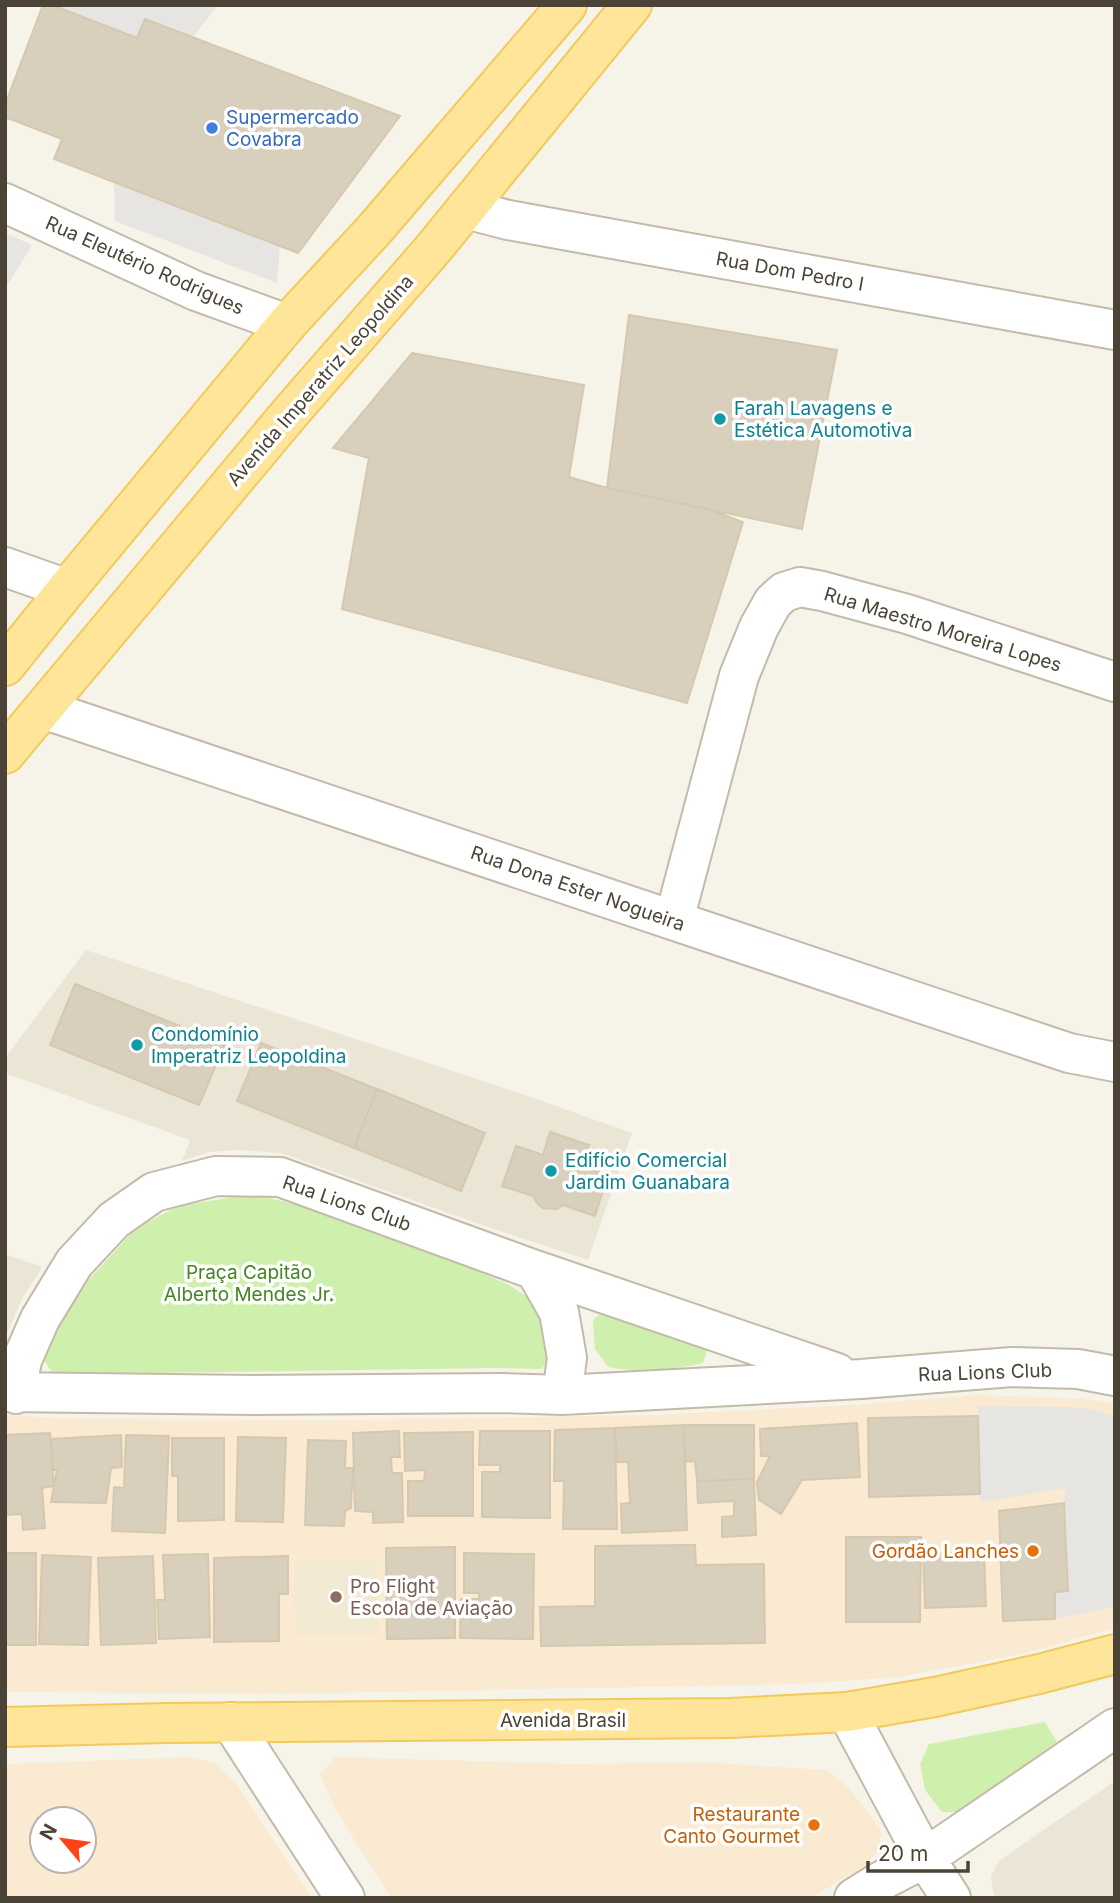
<svg xmlns="http://www.w3.org/2000/svg" width="1120" height="1903" viewBox="0 0 1120 1903" font-family="Inter,sans-serif">
<rect width="100%" height="100%" fill="#f6f3e9"/>
<path fill="#ebe5d6" d="M86 950 522 1094 632 1133 588 1260 476 1223 281 1153 238 1150 209 1152 182 1161 190 1140 5 1073V1058Z
M5 1254 42 1267 22 1299 5 1338Z
M1115 1781V1898H997L993 1893 991 1876 1000 1860Z"/>
<path fill="#faead2" fill-rule="evenodd" d="M978 1395 1089 1399 1115 1404V1628L1022 1654 899 1677 799 1684 276 1694 5 1692V1415L77 1419 349 1420 656 1415 867 1404Z
M192 1757 216 1764 238 1786 312 1898H5V1764ZM42 1819H84V1861H42Z
M335 1757 576 1764 698 1762 827 1770 849 1788 881 1830 880 1848 866 1865 811 1898H391L335 1809 320 1775Z"/>
<path fill="#f1e9d1" d="M377 1559 378 1634H295L294 1561Z"/>
<path fill="#cfefad" d="M254 1194 335 1215 436 1252 509 1285 539 1305 557 1354 541 1369 492 1368 76 1374 51 1371 43 1359 46 1345 87 1282 135 1229 178 1206Z
M608 1308 708 1347 703 1363C672 1370 639 1373 608 1367L595 1349 593 1320Z
M1045 1722 1057 1742 958 1812H942L925 1790 920 1764 929 1744Z"/>
<path fill="#e7e5e1" d="M52 5H218L193 37 145 19 137 38Z
M114 182 280 246 277 283 115 221Z
M5 233 32 245 5 289Z
M978 1406 1071 1407 1094 1410 1115 1416V1607L1055 1619V1592L1068 1591 1064 1503 1065 1488 980 1502Z"/>
<path fill="#d9cfbd" stroke="#d5c8af" stroke-width="2" d="M43 5H52L137 38 145 19 400 116 298 253 54 159 62 139 5 117V105Z
M629 315 837 350 802 529 607 488Z
M412 353 584 385 569 477 607 488 708 509 743 522 687 703 342 609 369 458 333 448Z
M75 984 225 1044 199 1105 50 1045Z
M261 1043 377 1089 354 1148 237 1101Z
M377 1089 485 1133 461 1191 354 1148Z
M550 1132 589 1145 581 1167 608 1175 595 1216 563 1205 557 1209 543 1208 537 1203 533 1196 502 1186 516 1146 543 1155Z
M978 1416 980 1494 869 1497 868 1418Z
M857 1423 860 1477 802 1480 781 1514 759 1500 757 1482 770 1456H761L760 1429Z
M684 1425 687 1530 622 1533 621 1504 630 1503 628 1462H617L615 1428Z
M684 1425H754V1479L697 1481 695 1461 685 1462Z
M615 1428 617 1529H563L564 1481H554L555 1430Z
M399 1431 400 1457H391L392 1473H402L403 1522 373 1523V1512L355 1511 353 1433Z
M480 1431H550V1518L482 1517V1472H500V1465H479Z
M473 1432V1516H408V1481H424L425 1470 405 1471 404 1433Z
M50 1433 54 1486 42 1488 45 1528 23 1530 22 1514 5 1515V1435Z
M121 1435 122 1467 111 1468 106 1503 51 1502 57 1470H53L51 1439Z
M126 1435 169 1436 165 1533 112 1531 114 1487 124 1488Z
M238 1437 286 1438 283 1522 236 1521Z
M172 1438H224V1520L178 1521V1476H172Z
M308 1440 346 1441 345 1468H353L351 1508 345 1511 344 1526 305 1525Z
M754 1479 756 1535 722 1537V1517L734 1516V1501L698 1503 697 1481Z
M1064 1503 1068 1591 1055 1592V1619L1003 1621 999 1511Z
M846 1537H921L920 1622H846Z
M695 1545 696 1565 764 1564 765 1643 541 1646 540 1607 595 1606V1546Z
M455 1547V1638L387 1639 386 1548Z
M984 1552 986 1606 925 1608 923 1554Z
M5 1553H36V1645H5Z
M464 1553 534 1554 533 1639 460 1638 461 1599H479V1593H464Z
M208 1554 210 1637 159 1639 157 1600H165L163 1555Z
M42 1555 91 1557 88 1645 39 1644Z
M153 1556 156 1643 101 1645 98 1558Z
M288 1556V1594H279V1641L214 1642V1558Z"/>
<g fill="none" stroke-linecap="round" stroke-linejoin="round">
<defs>
<path id="minor" d="M5 203 196 291 287 324
M5 567 67 589
M43 709 1069 1053 1115 1062
M674 920 739 676 759 627 773 602 784 592 800 587 822 591 907 614 1115 682
M535 1270 837 1373
M5 1392 254 1395 501 1393 562 1395 861 1379 1012 1367 1078 1369 1115 1376
M16 1394 22 1360 40 1319 74 1263 114 1220 154 1192 216 1176 280 1177 535 1270 559 1312 567 1358 562 1395
M847 1712 925 1858 951 1898
M231 1722 345 1898
M854 1898 881 1881 925 1858 1115 1728"/>
<path id="tertiary" d="M466 209 508 220 1115 330"/>
<path id="primary" d="M5 666 67 589 287 324 374 230 567 5
M5 754 290 413 433 249 632 5
M5 1727 167 1723 730 1718 847 1712 935 1697 1039 1674 1115 1654"/>
</defs>
<use href="#minor" stroke="#c3bbaa" stroke-width="42"/>
<use href="#tertiary" stroke="#c3bbaa" stroke-width="42"/>
<use href="#primary" stroke="#f2ca5b" stroke-width="42"/>
<use href="#minor" stroke="#fff" stroke-width="38"/>
<use href="#tertiary" stroke="#fff" stroke-width="38"/>
<use href="#primary" stroke="#ffe599" stroke-width="38"/>
</g>
<circle fill="#3f7fe0" stroke="#fff" stroke-width="2.5" cx="212" cy="128" r="7"/>
<g fill="#0f9aa8" stroke="#fff" stroke-width="2.5">
<circle cx="720" cy="419" r="7"/>
<circle cx="137" cy="1045" r="7"/>
<circle cx="551" cy="1171" r="7"/>
</g>
<g fill="#e8710a" stroke="#fff" stroke-width="2.5">
<circle cx="1033" cy="1551" r="7"/>
<circle cx="814" cy="1825" r="7"/>
</g>
<circle fill="#8d6e63" stroke="#fff" stroke-width="2.5" cx="336" cy="1597" r="7"/>
<g text-anchor="middle" stroke-width="7" stroke-linejoin="round" paint-order="stroke">
<g font-size="19" fill="#366cbe" stroke="#fff" text-anchor="start">
<text x="226" y="124">Supermercado<tspan x="226" dy="22">Covabra</tspan></text>
</g>
<g font-size="19" fill="#4b4436" stroke="#fff">
<text transform="translate(145 265) rotate(24)" y="7">Rua Eleutério Rodrigues</text>
<text transform="translate(790 271) rotate(10)" y="7">Rua Dom Pedro I</text>
<text transform="translate(320 380) rotate(-49)" y="7">Avenida Imperatriz Leopoldina</text>
<text transform="translate(943 629) rotate(17)" y="7">Rua Maestro Moreira Lopes</text>
<text transform="translate(578 888) rotate(19)" y="7">Rua Dona Ester Nogueira</text>
<text transform="translate(347 1203) rotate(19)" y="7">Rua Lions Club</text>
<text transform="translate(985 1372) rotate(-2)" y="7">Rua Lions Club</text>
<text x="563" y="1727">Avenida Brasil</text>
</g>
<g font-size="19" fill="#0d838f" stroke="#fff" text-anchor="start">
<text x="734" y="415">Farah Lavagens e<tspan x="734" dy="22">Estética Automotiva</tspan></text>
<text x="151" y="1041">Condomínio<tspan x="151" dy="22">Imperatriz Leopoldina</tspan></text>
<text x="565" y="1167">Edifício Comercial<tspan x="565" dy="22">Jardim Guanabara</tspan></text>
</g>
<g font-size="19" fill="#448521" stroke="#fff">
<text x="249" y="1279">Praça Capitão<tspan x="249" dy="22">Alberto Mendes Jr.</tspan></text>
</g>
<g font-size="19" fill="#c56008" stroke="#fff" text-anchor="end">
<text x="1019" y="1558">Gordão Lanches</text>
<text x="800" y="1821">Restaurante<tspan x="800" dy="22">Canto Gourmet</tspan></text>
</g>
<g font-size="19" fill="#785e54" stroke="#fff" text-anchor="start">
<text x="350" y="1593">Pro Flight<tspan x="350" dy="22">Escola de Aviação</tspan></text>
</g>
</g>
<rect width="1120" height="1903" fill="none" stroke="#4b4436" stroke-width="14"/>
<g transform="translate(63 1840) rotate(299)"><circle r="33" fill="#ffffff" stroke="#b7b4af" stroke-width="2"/>
<path d="M0-5L12 26L0 18L-12 26Z" fill="#ff4217"/>
<text y="-10" font-size="19" font-weight="bold" text-anchor="middle" fill="#4b4436">N</text>
</g>
<path d="M868 1861v10h100v-10" fill="none" stroke="#4b4436" stroke-width="3.5"/>
<text x="878" y="1861" font-size="21" fill="#4b4436" stroke="#ffffff" stroke-width="5" paint-order="stroke">20 m</text>
</svg>
